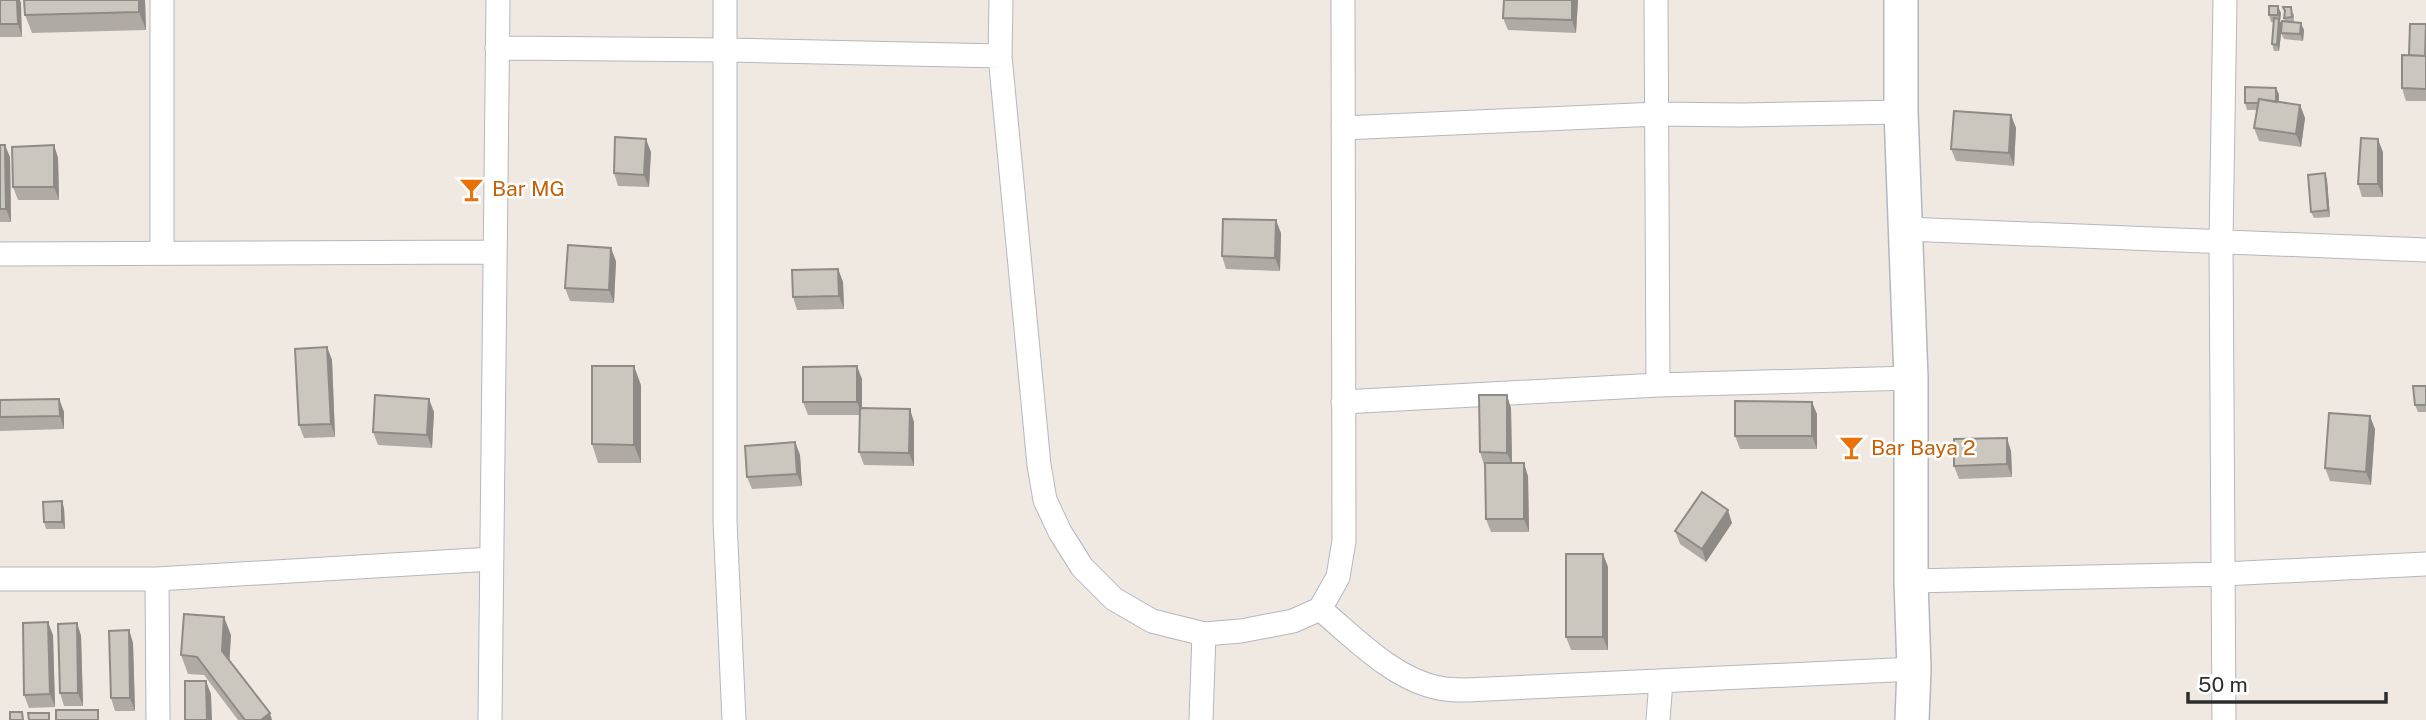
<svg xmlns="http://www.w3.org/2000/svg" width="2426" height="720" viewBox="0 0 2426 720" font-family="'Public Sans',sans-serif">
<rect width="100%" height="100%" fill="#efe9e1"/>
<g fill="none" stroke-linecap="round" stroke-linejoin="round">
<defs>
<path id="street" d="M725 0V521L734 720
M1001 0 1000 56 1039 465 1045 500 1060 532 1082 567 1114 599 1152 621 1204 634 1241 631 1293 621 1320 609 1338 577 1344 541 1343 0
M1656 0 1658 385
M497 48 726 50 1000 56
M1343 128 1657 114 1741 115 1901 112
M1906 229 2426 250
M162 252V0
M0 254 495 252
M1343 402 1658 385 1911 378
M0 579H157L492 559
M157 579 158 720
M1911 581 2223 574 2426 564
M1320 609C1355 638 1393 679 1439 688 1448 690 1458 690 1467 690L1914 669
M490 720 498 0
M1201 720 1204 634
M1658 720 1661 681
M2224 720 2221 241 2225 0"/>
<path id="secondary" d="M1901 0V112L1911 378V581L1914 669 1912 720"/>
</defs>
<use href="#street" stroke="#b4b7c1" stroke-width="25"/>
<use href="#secondary" stroke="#b4b7c1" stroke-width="36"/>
<use href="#street" stroke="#fff" stroke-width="23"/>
<use href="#secondary" stroke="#fff" stroke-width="33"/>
</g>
<path fill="#afaba4" d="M0 0H20L22 37H0Z
M24 0H145L146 30 32 33 25 15Z
M1578 0 1576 33 1508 30 1503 18Z
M2283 7 2294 14V22L2304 30 2303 41 2284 39 2281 33 2282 28 2279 51H2274L2272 44 2274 22H2271L2269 15 2281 13 2280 21 2282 25 2285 22 2284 18 2285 13Z
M2426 24V101H2406L2402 88 2409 55Z
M2279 94V102L2300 105 2305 118 2301 147 2259 141 2254 128 2257 110H2247L2245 103Z
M2011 115 2016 128 2014 166 1956 161 1951 149Z
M0 145 10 157 11 222H0Z
M54 145 58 158 59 200H18L13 187Z
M651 152 649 187 618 186 614 173Z
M2383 152V197H2362L2358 184Z
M2325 173 2327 180 2330 217 2314 218 2311 212Z
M1281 233 1280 271 1226 269 1222 256Z
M616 261 614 303 570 301 565 288Z
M838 269 843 282 844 309 797 310 793 297Z
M327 347 332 360 335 437 304 438 299 425Z
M862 379V408L914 422V466L864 465 859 452 860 415H808L803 402Z
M641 385V463H598L592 444Z
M2426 386V412H2418L2415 405Z
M59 399 64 412V429L0 431V400Z
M1511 408 1512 463 1528 476 1529 532H1491L1486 519V465H1484L1480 452Z
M434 412 432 448 378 445 373 432Z
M1817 414V449H1740L1735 436Z
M2375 429 2371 485 2330 481 2325 468Z
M795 442 800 455 802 486 752 489 747 477Z
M2011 451 2012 477 1959 479 1954 466Z
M64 508 65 529H46L44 522Z
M1732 523 1706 562 1680 544 1675 531Z
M1603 554 1608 567V650H1571L1566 637Z
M77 623 81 636 83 706H64L60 693Z
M129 630 133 643 135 711H115L111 698Z
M53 635 55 707 29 708 24 695Z
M231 635 229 660 272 720H238L204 675 188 674 181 655Z"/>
<path fill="#8e8b86" d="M17 0H20L21 3 22 37 18 24Z
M139 0H145L146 30 139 12Z
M1572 0H1578L1576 33 1572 20Z
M2278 6 2281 13 2280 21 2282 25 2279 51 2277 45 2279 20 2278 15Z
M2301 23 2304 30 2303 41 2300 34Z
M2276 88 2279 94V110L2276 104Z
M2300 105 2305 118 2301 147 2296 134Z
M2011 115 2016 128 2014 166 2009 153Z
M646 139 651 152 649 187 644 175Z
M2378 139 2383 152V197L2378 184Z
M5 145 10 157 11 222 6 209Z
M54 145 58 158 59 200 54 187Z
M2325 173 2327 180 2330 217 2328 210Z
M1276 220 1281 233 1280 271 1275 258Z
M611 248 616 261 614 303 609 290Z
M838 269 843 282 844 309 839 296Z
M327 347 332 360 335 437 331 424Z
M634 366 641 385V463L634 445Z
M857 366 862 379V415L857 402Z
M1507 395 1511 408 1512 465 1507 453Z
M59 399 64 412V429L60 416Z
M429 399 434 412 432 448 427 435Z
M1812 402 1817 414V449L1812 436Z
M910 409 914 422V466L909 453Z
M2370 416 2375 429 2371 485 2366 472Z
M2007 438 2011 451 2012 477 2007 464Z
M795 442 800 455 802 486 797 474Z
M1524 463 1528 476 1529 532 1524 519Z
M62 501 64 508 65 529 62 522Z
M1728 510 1732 523 1706 562 1702 549Z
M1603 554 1608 567V650L1603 637Z
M224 617 231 635 229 669 222 651Z
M48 622 53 635 55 707 50 694Z
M77 623 81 636 83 706 78 693Z
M129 630 133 643 135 711 130 698Z
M206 681 211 694 212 720H207Z
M270 713 272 720H261Z"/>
<path fill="#cbc7bf" stroke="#8e8b86" stroke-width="2" d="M0 0H17L18 24H0Z
M24 0H139V12L25 15Z
M1504 0H1572V20L1503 18Z
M2269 6H2278V15H2269Z
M2283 7H2291L2292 17 2284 18 2285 11Z
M2274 18 2279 19 2277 45 2272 44Z
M2282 21 2301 23 2300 34 2281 33Z
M2410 24H2426L2425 56 2409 55Z
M2402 55 2426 56V89L2402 88Z
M2245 87 2276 88V102L2259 99 2258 103H2245Z
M2259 99 2300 105 2296 134 2254 128Z
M1954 111 2011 115 2009 153 1951 149Z
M615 137 646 139 644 175 614 173Z
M2361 138 2378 139V184H2358Z
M0 145H5L6 209H0Z
M54 145V187H13L12 147Z
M2325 173 2328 210 2311 212 2308 175Z
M1223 219 1276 220 1275 258 1222 256Z
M568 245 611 248 609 290 565 288Z
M838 269 839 296 793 297 792 270Z
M327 347 331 424 299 425 295 349Z
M592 366H634V445L592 444Z
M857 366V402H803V367Z
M2413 386H2426V405H2415Z
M375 395 429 399 427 435 373 432Z
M1479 395H1507V453L1480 452Z
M59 399 60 416 0 417V400Z
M1735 401 1812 402V436H1735Z
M860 408 910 409 909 453 859 452Z
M2329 413 2370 416 2366 472 2325 468Z
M2007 438V464L1954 466V439Z
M795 442 797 474 747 477 745 446Z
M1485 463H1524V519H1486Z
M1702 492 1728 510 1702 549 1675 531Z
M62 501V522H44L43 502Z
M1566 554H1603V637H1566Z
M184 614 224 617 222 651 270 713 261 720H245L197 657 181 655Z
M48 622 50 694 24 695 23 623Z
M77 623 78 693H60L58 624Z
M129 630 130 698H111L109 631Z
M185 681H206L207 720H185Z
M56 710H98V720H56Z
M10 712H22L23 720H10Z
M28 713H49V720H29Z"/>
<defs>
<symbol id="bar-bare" viewBox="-9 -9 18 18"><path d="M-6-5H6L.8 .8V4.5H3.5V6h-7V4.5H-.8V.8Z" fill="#e8710a" stroke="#fff" stroke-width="2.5" paint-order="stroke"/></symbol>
</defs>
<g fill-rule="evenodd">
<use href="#bar-bare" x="454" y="172" width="35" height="35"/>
<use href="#bar-bare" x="1834" y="430" width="35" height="35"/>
</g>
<g text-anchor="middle" stroke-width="5" stroke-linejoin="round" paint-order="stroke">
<g font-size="21" fill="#c56008" stroke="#fff" text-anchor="start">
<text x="492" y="196">Bar MG</text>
<text x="1871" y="455">Bar Baya 2</text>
</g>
</g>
<path d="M2188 692v10h198v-10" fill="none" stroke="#2e2e2e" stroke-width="3.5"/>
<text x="2198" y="692" font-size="21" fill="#2e2e2e" stroke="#ffffff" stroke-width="5" paint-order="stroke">50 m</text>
</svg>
